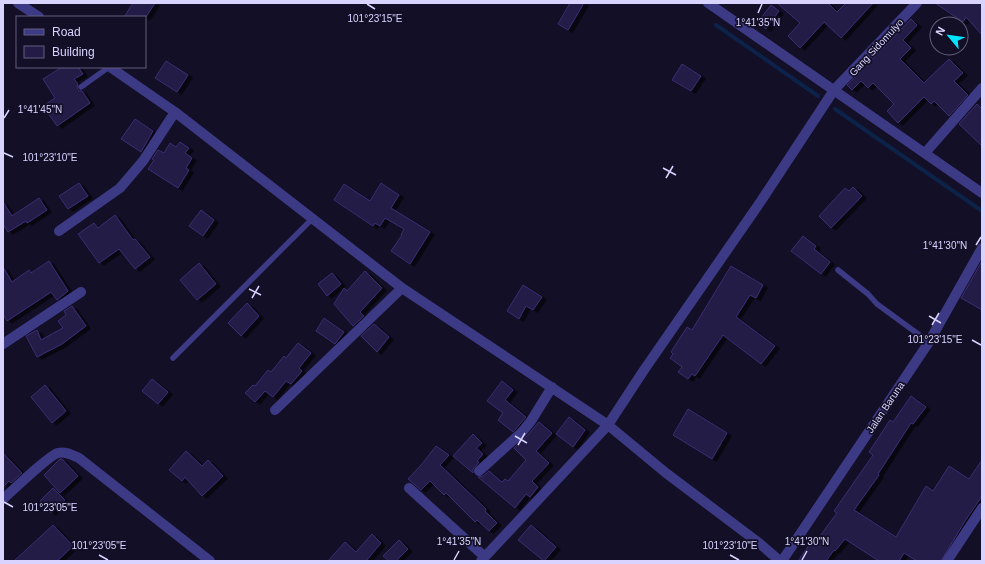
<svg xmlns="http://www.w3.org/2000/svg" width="985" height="564" viewBox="0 0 985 564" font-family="Helvetica,sans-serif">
<defs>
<filter id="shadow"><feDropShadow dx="4.5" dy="2.5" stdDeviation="0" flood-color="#0009"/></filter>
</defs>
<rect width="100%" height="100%" fill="#130f26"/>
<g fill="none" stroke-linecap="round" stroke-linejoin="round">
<path stroke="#0c2248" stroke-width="4" d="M716 25 818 96
M835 109 982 211"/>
</g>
<path fill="#241b47" stroke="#3b2d73" filter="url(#shadow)" d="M133 3H155L146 17H124Z
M570 3H584L568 30 558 24Z
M777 3H828L837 12 846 3H873L841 38 824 22 800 48 788 36 800 23Z
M935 3H982V35L966 17 963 22Z
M771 5 779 11 766 29 758 22Z
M911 19 917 25 903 40 911 48 900 59 924 83 949 59 963 73 954 81 968 95 949 116 934 101 931 104 924 97 898 123 887 111 894 104 873 83 868 88 861 81 852 90 847 85Z
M166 61 188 75 177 92 155 78Z
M682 64 701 76 691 91 672 80Z
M62 67H78L83 74 74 79 78 84 77 88 79 91H82L90 103 57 126 43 106 55 98 43 79Z
M977 104 982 109V146L959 124Z
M135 119 153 131 141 152 121 139Z
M180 142 189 148 185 153 192 158 186 168 189 170 178 188 148 169 154 160 152 159 158 150 164 153 170 143 176 147Z
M79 183 88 196 68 209 59 196Z
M381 183 399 195 391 208 430 232 410 264 391 251 402 235H401L404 229 385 218 380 226 375 223 373 226 334 200 344 184 370 201Z
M853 187 862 196 831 228 819 216 845 188 849 191Z
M39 198 47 210 27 223 26 221 8 232 3 224V202L12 216Z
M201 210 214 220 203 236 189 226Z
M115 215 133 240 135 239 150 257 135 269 119 249 99 263 78 234 94 223 98 228Z
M803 236 816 246 814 249 830 262 821 274 791 251Z
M49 261 68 291 57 300 51 292 7 321 3 314V267L12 282 29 270 31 273Z
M982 261V310L961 298Z
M199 263 216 284 197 300 180 280Z
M731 266 763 285 756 298 750 295 736 317 775 346 761 364 723 335 695 376 692 374 688 379 678 372 682 367 670 358 673 354 671 352 687 327 692 330Z
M365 271 382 288 360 312 364 316 353 326 334 304 344 288 347 291Z
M332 273 341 284 327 296 318 284Z
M523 285 542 297 533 310 526 306 519 319 507 311Z
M247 303 259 316 241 336 228 323Z
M72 306 86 326 62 344 37 357 26 336 37 330 41 340 63 328 58 321 66 315 64 311Z
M324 318 344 332 335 344 316 331Z
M374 324 389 337 377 352 361 336Z
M298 343 311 353 299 368 302 371 291 384 286 381 273 397 265 391 255 402 245 393 253 385 255 386 268 370 271 372 284 356 286 358Z
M152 379 168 392 158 404 142 391Z
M502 381 513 390 505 400 526 417 513 432 498 420 503 413 487 401Z
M45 385 66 411 52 423 31 397Z
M911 396 926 407 913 424 911 423 878 474 879 475 854 510 896 537 926 486 933 491 949 466 969 479 982 460V496L965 521 941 561H917L904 553 899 561H879L845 539 835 551 834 550 826 561H798L814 538 817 540 837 513 834 511 873 455 869 452 890 420 893 422Z
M688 409 727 433 712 459 673 435Z
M569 417 585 430 573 447 556 434Z
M539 422 552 433 536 451 549 463 532 481 538 487 530 497 526 494 515 508 478 477 483 476 489 471 502 482 505 479 508 481 526 460 514 448 526 437Z
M473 434 482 443 476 448 483 454 477 461 479 462 473 469V473L453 456Z
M436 446 449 455 440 465 486 509 485 511 497 523 489 531 477 520 475 522 446 493 444 495 430 481 421 490 408 479 422 464Z
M186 451 202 466 208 460 223 476 202 496 185 477 182 481 169 470Z
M3 453 22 473 11 483 9 481 3 487Z
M60 459H62L78 476 60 493 44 475Z
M53 488 65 500 51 513 40 501Z
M53 525 73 546 57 561H14Z
M531 525 556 547 544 561 518 540Z
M372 534 381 543 366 561H328L345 542 356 552Z
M399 540 408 549 396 561H389L383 556Z"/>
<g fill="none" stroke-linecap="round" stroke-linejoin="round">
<path stroke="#3d3a85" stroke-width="5.5" d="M81 87 109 67
M838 270 868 294 877 304 929 342
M173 358 312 219"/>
<path stroke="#3d3a85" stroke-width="10" d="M18 3 39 17
M708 3 982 193
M110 67 175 112 402 288 608 425 666 473 759 543 780 561
M925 153 982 88
M59 231 120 188 143 161 175 112
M3 344 81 292
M275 410 402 288
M479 471 522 432 531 421 552 387
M409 488 485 557
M3 499C12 491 49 455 58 453 65 451 72 455 79 458L210 561
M481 561 608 425 644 370 761 201 834 90 917 3
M782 561 929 342 982 248
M947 561 982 508"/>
</g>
<path fill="none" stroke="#d9d4ff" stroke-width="1.5" d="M367 4 375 9M758 13 762 4M4 118 9 110M4 153 13 157M663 168 676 175M666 178 673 166M976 245 981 237M249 289 261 295M252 298 259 286M929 316 941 323M932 325 939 313M972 340 981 345M515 436 527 443M518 445 525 433M4 502 13 507M99 555 108 560M730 555 739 560M454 560 459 551M802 560 807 551"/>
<g text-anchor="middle" stroke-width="3.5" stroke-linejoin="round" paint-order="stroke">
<g font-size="10" fill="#d9d4ff" stroke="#130f26">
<text transform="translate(876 47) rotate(-47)" y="4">Gang Sidomulyo</text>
<text transform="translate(885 407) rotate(-56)" y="4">Jalan Baruna</text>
</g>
</g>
<g font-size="10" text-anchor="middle" fill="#d9d4ff" stroke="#130f26" stroke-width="3.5" stroke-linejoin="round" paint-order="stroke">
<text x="375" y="22">101°23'15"E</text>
<text x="758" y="26">1°41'35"N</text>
<text x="40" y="113">1°41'45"N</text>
<text x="50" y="161">101°23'10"E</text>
<text x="945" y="249">1°41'30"N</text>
<text x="935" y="343">101°23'15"E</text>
<text x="50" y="511">101°23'05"E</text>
<text x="459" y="545">1°41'35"N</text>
<text x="807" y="545">1°41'30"N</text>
<text x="99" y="549">101°23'05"E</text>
<text x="730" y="549">101°23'10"E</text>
</g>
<rect width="985" height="564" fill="none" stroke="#d9d4ff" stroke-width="8"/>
<rect x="16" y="16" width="130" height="52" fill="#130f26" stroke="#625e7d"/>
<rect x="24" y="29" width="20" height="6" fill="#3d3a85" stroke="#625e7d"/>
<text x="52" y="36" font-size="12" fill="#d9d4ff">Road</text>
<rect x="24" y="46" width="20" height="12" fill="#241b47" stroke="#625e7d"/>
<text x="52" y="56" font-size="12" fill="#d9d4ff">Building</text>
<g transform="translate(949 36) rotate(299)"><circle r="19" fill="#130f26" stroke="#625e7d"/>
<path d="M0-3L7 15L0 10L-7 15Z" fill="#00e5ff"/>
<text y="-6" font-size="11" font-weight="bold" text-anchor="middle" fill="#d9d4ff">N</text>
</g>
</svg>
